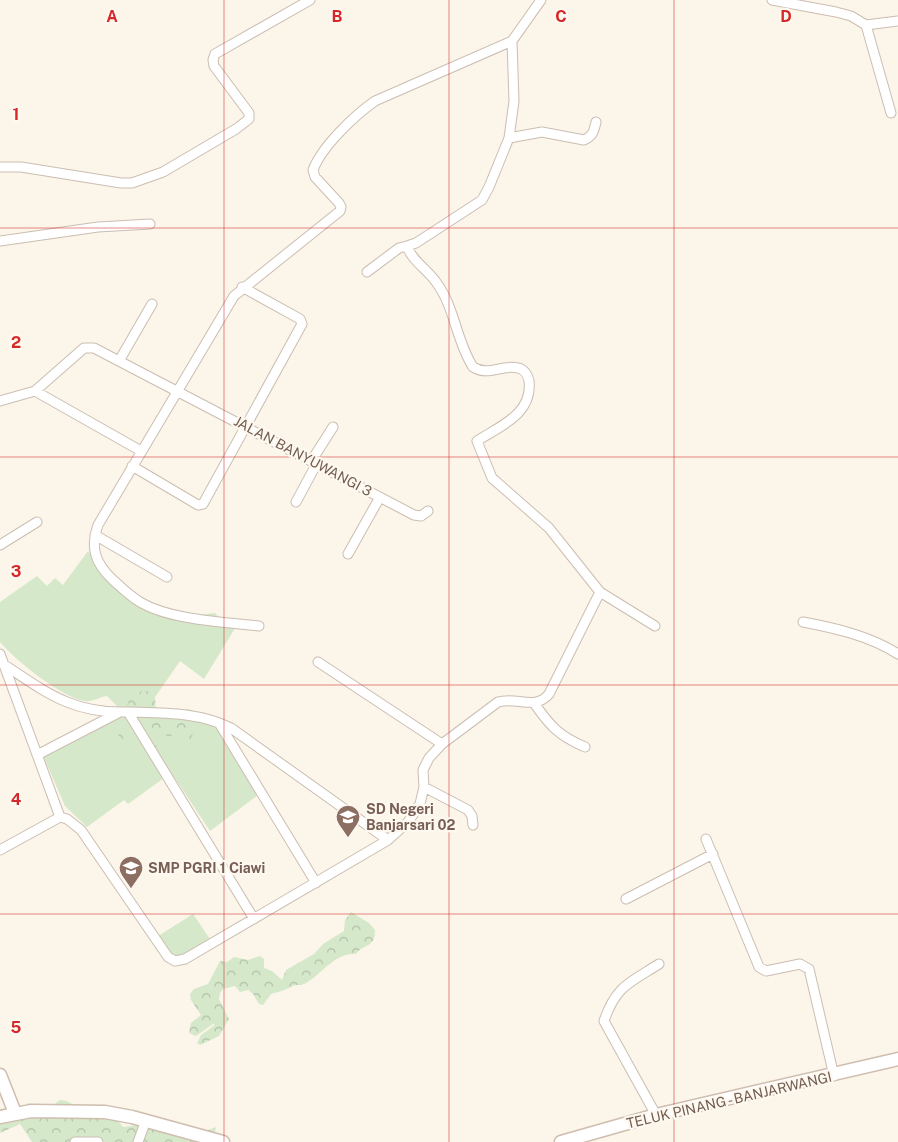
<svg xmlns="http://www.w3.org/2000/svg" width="898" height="1142" viewBox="0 0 898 1142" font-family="'Public Sans',sans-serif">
<defs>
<pattern id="forest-crowns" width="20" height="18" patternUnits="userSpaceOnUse" patternTransform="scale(1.25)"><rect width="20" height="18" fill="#d5e8c9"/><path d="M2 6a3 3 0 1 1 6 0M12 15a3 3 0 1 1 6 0" fill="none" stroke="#b1bfa6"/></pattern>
</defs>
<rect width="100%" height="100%" fill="#fbf5ea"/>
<path fill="#d5e8c9" d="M88 551C103 572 124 601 149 611 169 620 194 615 215 613L221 620 237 625 204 679 180 661 140 719 164 778 128 804 124 800 87 827 65 806 44 758 48 751 97 723H108L113 719 119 708 107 696C99 697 93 702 85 701 62 698 15 660 0 642V602L37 576 47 586 55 578 63 585Z
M194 712H202L216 718 233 734 235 748 262 792 210 831 153 745 165 731Z
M193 914 210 939 191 952 174 959 155 938Z"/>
<path fill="url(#forest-crowns)" d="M143 691 153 692 155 697 156 712 174 714 188 709 197 712 199 723 193 729 192 739 187 740 181 734 168 737 164 734 159 744 147 753 128 736 117 742 120 728 131 730 133 728C127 710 121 698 143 691Z
M351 912 369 923 375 930C375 949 364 943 356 954 334 952 322 975 304 984 300 986 296 984 293 986 285 990 279 992 271 994L263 1005 259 1004 253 994 248 990 240 992 235 986 223 989 220 993 219 999 229 1019 219 1036 200 1045 197 1043 201 1035 215 1025 213 1024 196 1036 189 1033 191 1023 201 1015 191 1000 190 994 194 989 208 984 220 961 227 962 234 957 248 960 260 956 264 959V968L272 971 282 980 286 970 314 954 323 944 344 931 345 920Z
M60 1100C73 1101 76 1107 82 1118L115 1117 123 1127 148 1124 166 1134 177 1129 203 1137 208 1130 216 1127 214 1139 224 1142H32L20 1124 0 1133V1123L7 1114 31 1111 27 1103 32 1104 37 1115 52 1113 56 1103Z"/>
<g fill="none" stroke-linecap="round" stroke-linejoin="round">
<defs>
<path id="street" d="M772 0 836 12 851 16 866 25 898 21
M866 25 891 113
M509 138 542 132 584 140C593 136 594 131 596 122
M0 167H21L121 183H132L163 172 236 129 249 119V113L214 66 213 60 215 54 310 0
M0 241 98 227 150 224
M367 272 399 248 407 246
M119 361 152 304
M35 391 141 451
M0 401 35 391 84 348H94L414 515 421 516 428 511
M312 460 333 427
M132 466 198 505 203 504 302 324 300 319 242 287
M296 502 317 463
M95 535 167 577
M0 545 37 522
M348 554 380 497
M600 592 655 626
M803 622C835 628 870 636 898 654
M259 626C224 622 170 620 140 602 130 596 121 587 113 580 95 563 90 548 98 525L234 296 340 211 341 207 339 203 315 177 313 170C322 146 355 115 375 101L512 41 541 0
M0 654 60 817 67 819 81 830 168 957 175 961 185 959 388 840 408 822 420 804 424 787 423 770 429 758 442 744 498 702C516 696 535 711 549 694L600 592 549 528 492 478 477 441C500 426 533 414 529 381 528 375 524 369 518 368 501 364 489 377 473 367 456 341 455 307 436 282 427 269 412 261 407 246L416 243 482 200 489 187 509 138 514 101 512 41
M318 662 442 744
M3 664C47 693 73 714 128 712
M534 703C550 726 559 736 585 747
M219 723 316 883
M37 755 118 713
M424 787 468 810 472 816 473 825
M706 839 759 967 766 971 800 964 809 969 834 1076
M0 850 60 817
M626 899 713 854
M254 919 128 712C164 713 198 712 231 728L388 840
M656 1115 604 1021C616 986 629 983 659 964
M75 1142H98
M138 1142 146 1120"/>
<path id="secondary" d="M0 1075 15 1113
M0 1117 31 1111 105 1112 132 1117 223 1142
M561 1142 656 1115 898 1059"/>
</defs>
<use href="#street" stroke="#ccbdb1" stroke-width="11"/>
<use href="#secondary" stroke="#cfbdae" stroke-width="15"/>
<use href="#street" stroke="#fff" stroke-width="9"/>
<use href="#secondary" stroke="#fff" stroke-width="12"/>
</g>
<path fill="none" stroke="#d62828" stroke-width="1" stroke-opacity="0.55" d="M224 0V1142M449 0V1142M674 0V1142M0 228H898M0 457H898M0 685H898M0 914H898"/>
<defs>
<symbol id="school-pin" viewBox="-11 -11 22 30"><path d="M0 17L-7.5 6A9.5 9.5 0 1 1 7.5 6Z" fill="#8d6e63" stroke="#fef9f0"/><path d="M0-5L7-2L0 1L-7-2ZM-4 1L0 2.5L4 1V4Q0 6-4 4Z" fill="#fff"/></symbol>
</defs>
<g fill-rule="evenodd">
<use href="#school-pin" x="334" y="803" width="28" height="38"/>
<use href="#school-pin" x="117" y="854" width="28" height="38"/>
</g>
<g text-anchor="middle" stroke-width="4.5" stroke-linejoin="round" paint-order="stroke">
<g font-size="14" fill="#745d4f" stroke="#fef9f0">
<text transform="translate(303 456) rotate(28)" y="5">JALAN BANYUWANGI 3</text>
<text transform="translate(729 1100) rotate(-13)" y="5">TELUK PINANG - BANJARWANGI</text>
</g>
<g font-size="14" font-weight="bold" fill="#785e54" stroke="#fef9f0" text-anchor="start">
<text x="366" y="814">SD Negeri<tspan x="366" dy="16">Banjarsari 02</tspan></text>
<text x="148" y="873">SMP PGRI 1 Ciawi</text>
</g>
</g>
<g font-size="16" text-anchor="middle" font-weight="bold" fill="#d62828" stroke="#fef9f0" stroke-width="4.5" stroke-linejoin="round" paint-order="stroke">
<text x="112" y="22">A</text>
<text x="337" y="22">B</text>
<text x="561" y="22">C</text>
<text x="786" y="22">D</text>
<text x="16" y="120">1</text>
<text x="16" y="348">2</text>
<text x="16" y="577">3</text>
<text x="16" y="805">4</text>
<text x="16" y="1033">5</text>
</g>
</svg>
